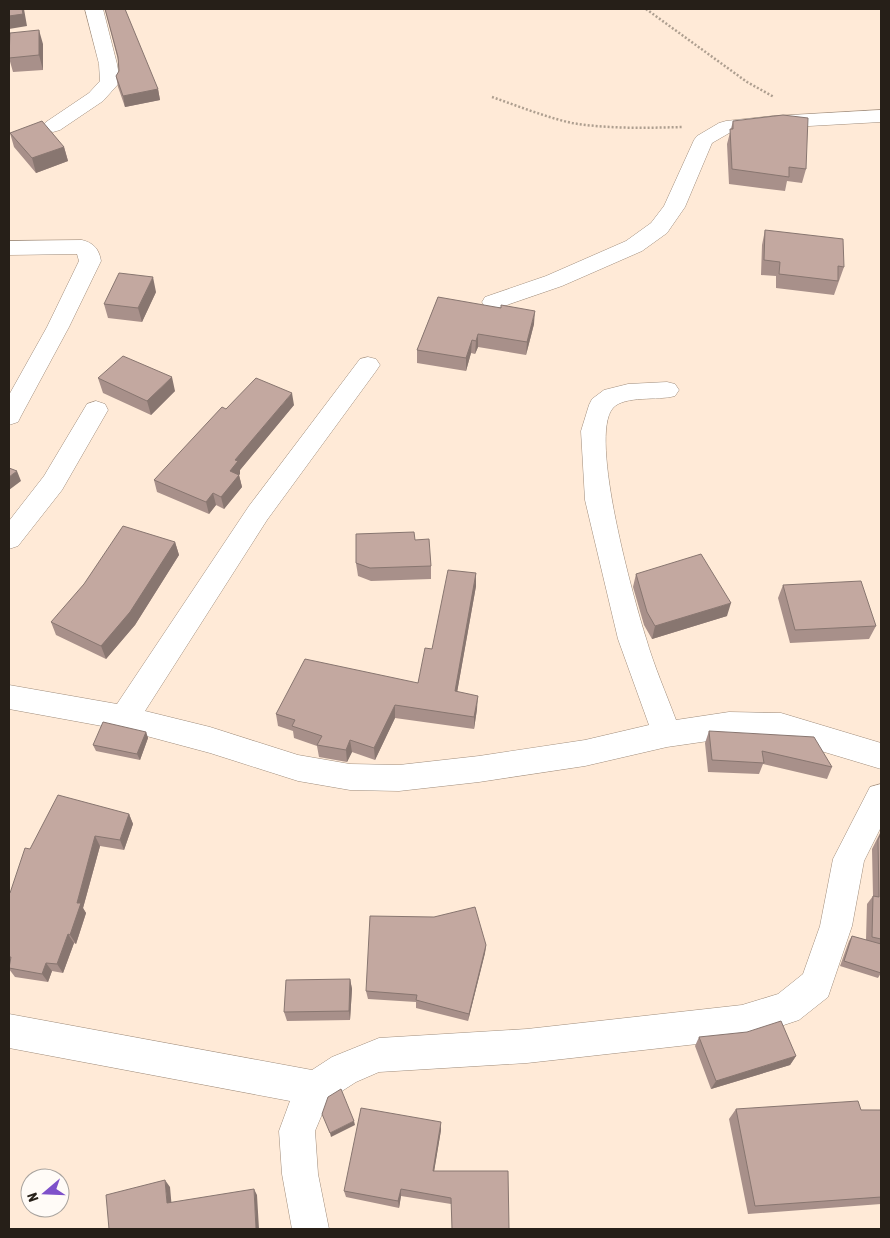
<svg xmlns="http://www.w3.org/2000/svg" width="890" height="1238" viewBox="0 0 890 1238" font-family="'Asap Condensed',sans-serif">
<rect width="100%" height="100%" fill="#ffead7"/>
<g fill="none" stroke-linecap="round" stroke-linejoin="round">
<defs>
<path id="minor" d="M85 9H103L117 64 120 82 103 101 60 130 53 132 46 130 43 126 46 122 89 93 100 81 99 64Z
M881 110V122L773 128 731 132 712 143 685 207 667 233 642 251 562 286 501 307 493 309 485 307 482 302 485 297 546 276 626 241 651 223 664 206 694 140 697 136 719 123 726 121 773 116Z
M82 240C94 243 99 249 101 261L69 327 21 416 18 422 9 425V395L47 327 79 261 77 254 9 255V241Z
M368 357 376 359 380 365 376 371 267 520 145 711 210 727 298 755 350 764 399 765 479 756 585 740 649 725 618 639 585 500 581 431 589 405 592 399 604 390 628 384 667 382 675 384 679 390 675 396C658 401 625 395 613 408 588 436 634 600 646 638 654 666 666 693 676 720L729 712 781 713 881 743V769L781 739 729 738 667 747 585 766 479 782 399 791 350 790 298 781 210 753 124 730 9 709V685L117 704 249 506 360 359Z
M96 401 105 404 108 410 62 490 18 546 9 549V521L44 476 87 404Z
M881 784V827L864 861 852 926 828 997 799 1020 742 1039 527 1063 379 1072 356 1082 328 1100 315 1131 318 1174 329 1229H292L282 1174 279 1131 290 1101 9 1048V1014L312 1070 332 1057 379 1038 527 1029 742 1005 778 994 803 974 820 926 833 859 870 787Z"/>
</defs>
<use href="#minor" stroke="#a08d7c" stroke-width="1"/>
<path stroke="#ae9f90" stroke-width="2.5" stroke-dasharray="2 2" stroke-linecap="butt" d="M646 9 747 82 774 97
M492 97C518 106 545 117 572 123 608 129 646 128 683 127"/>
<use href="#minor" fill="#fff" fill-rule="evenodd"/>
</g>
<path fill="#a8908a" d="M105 9 158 89 160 100 125 107 118 87 116 76 119 71 118 60Z
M43 44V70L13 72 9 58Z
M733 121 806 169 802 183 787 181 785 191 729 184 727 144Z
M10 133 64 147 68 161 36 173 14 147Z
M765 230 844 267 834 295 776 288V276L761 275 762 245Z
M156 292 142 322 108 318 104 304Z
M438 297 534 324 526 355 478 347 475 354 471 353 466 371 417 363V350Z
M98 378 175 391 151 415 103 393Z
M294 405 240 470V474L239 475 242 487 224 509 216 505 209 514 157 492 154 480 226 409Z
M415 540 431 566V579L371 581 358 576 356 563Z
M175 542 179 555 135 625 106 659 56 635 51 622Z
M476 573V586L457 692 477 709 474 729 395 718 375 760 352 752 347 762 319 757 317 746 294 738 293 731 278 726 276 714 418 683 432 649Z
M636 574 727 616 652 639 644 625 633 587Z
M783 585 876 626 869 639 790 643 778 598Z
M709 731 832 767 827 779 763 764 759 774 708 772 705 743Z
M146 732 148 738 140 760 96 751 93 745Z
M129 814 133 824 124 850 100 846 83 908 86 913 76 944 74 943 63 973 52 971 48 982 15 977 9 969V893H10L30 849Z
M881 831V973L878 978 840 966 849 941 852 936 866 940 867 904 873 896 872 849Z
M486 945 485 953 468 1021 416 1008V1002L368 999 366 991Z
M350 979 352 989 350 1020 287 1021 284 1012Z
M699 1037 796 1056 790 1065 711 1089 695 1046Z
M736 1109 881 1110V1204L748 1214 729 1119Z
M441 1130 434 1171H508L451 1204 401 1196 399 1208 346 1197 344 1191Z"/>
<path fill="#887670" d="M22 9H24L27 26 9 29V16Z
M39 30 43 44V70L39 55Z
M158 89 160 100 125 107 123 96Z
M64 147 68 161 36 173 32 158Z
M153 277 156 292 142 322 138 308Z
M535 311 534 324 526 355 527 342Z
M478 334V347L475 354 476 341Z
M472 340 471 353 466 371V358Z
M172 377 175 391 151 415 147 401Z
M292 393 294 405 240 470V474L239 475 242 487 224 509 221 497 230 471 235 460Z
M17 471 21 481 9 490V477Z
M213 493 216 505 209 514 206 502Z
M175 542 179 555 135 625 106 659 101 646Z
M476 573V586L455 704V691Z
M731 603 727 616 652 639 655 626Z
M478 696 477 709 474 729V717Z
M395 705V718L375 760 374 748Z
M146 732 148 738 140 760 137 754Z
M350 740 352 752 347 762 346 750Z
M129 814 133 824 124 850 120 840Z
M95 836 100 846 83 908 86 913 76 944 70 935 77 903Z
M68 934 74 943 63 973 57 964Z
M486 945 485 953 468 1021 469 1014Z
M46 963 52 971 48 982 42 974Z
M350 979 352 989 350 1020 349 1011Z
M796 1056 790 1065 711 1089 716 1081Z
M354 1121 355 1125 331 1137 330 1133Z
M441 1122V1130L433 1178V1171Z
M165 1180 170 1187 172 1209 167 1203Z
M254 1189 257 1195 259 1229H256Z
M401 1189V1196L399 1208 398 1201Z"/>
<path fill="#c3a8a0" stroke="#887670" d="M9 9H22L23 14 9 16Z
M105 9H125L158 89 123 96 116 76 119 71 118 57Z
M39 30V55L9 58 10 33Z
M783 115 808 118 806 169 789 167V177L732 169 730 129H733V121Z
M42 121 64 147 32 158 10 133Z
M765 230 843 239 844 267 838 266V281L779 274 780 262 764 260Z
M119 273 153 277 138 308 104 304Z
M438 297 501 308V305L535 311 527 342 478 334 476 341 472 340 466 358 417 350Z
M123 356 172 377 147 401 98 378Z
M256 378 292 393 235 460 238 461 230 471 239 475 221 497 213 493 206 502 154 480 222 407 226 409Z
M9 468 17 471 9 477Z
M123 526 175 542 130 612 101 646 51 622 84 584Z
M414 532 415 540 429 539 431 566 370 568 356 563V534Z
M701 554 731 603 655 626 647 612 636 574Z
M448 570 476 573 455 691 478 696 474 717 395 705 374 748 350 740 346 750 317 745 322 736 292 726 295 720 276 714 305 659 418 683 425 648 432 649Z
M861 581 876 626 795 630 783 585Z
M103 722 146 732 137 754 93 745Z
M709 731 814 737 832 767 762 751 764 763 712 760Z
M58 795 129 814 120 840 95 836 77 903H81L70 935 68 934 57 964 46 963 42 974 9 968 11 957H9V893H10L25 848 30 849Z
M881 833V939L872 937 873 896 879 897 878 840Z
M475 907 486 945 469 1014 416 1000 417 995 366 991 370 916 434 917Z
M852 936 881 944V973L844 961Z
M350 979 349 1011 284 1012 286 980Z
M781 1021 796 1056 716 1081 699 1037 747 1032Z
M341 1089 354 1121 330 1133 322 1114 328 1097Z
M858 1101 861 1110H881V1197L755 1206 736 1109Z
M361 1108 441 1122 433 1171H508L509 1229H452L451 1198 401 1189 398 1201 344 1191Z
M165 1180 167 1203 254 1189 256 1229H109L106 1195Z"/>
<rect width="890" height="1238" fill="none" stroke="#261f18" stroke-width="20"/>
<g transform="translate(45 1193) rotate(251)"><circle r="24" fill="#fffbf7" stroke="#a8a39e"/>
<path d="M0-4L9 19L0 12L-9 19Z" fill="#7e51ca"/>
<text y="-8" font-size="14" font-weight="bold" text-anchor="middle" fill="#261f18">N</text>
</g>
</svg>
